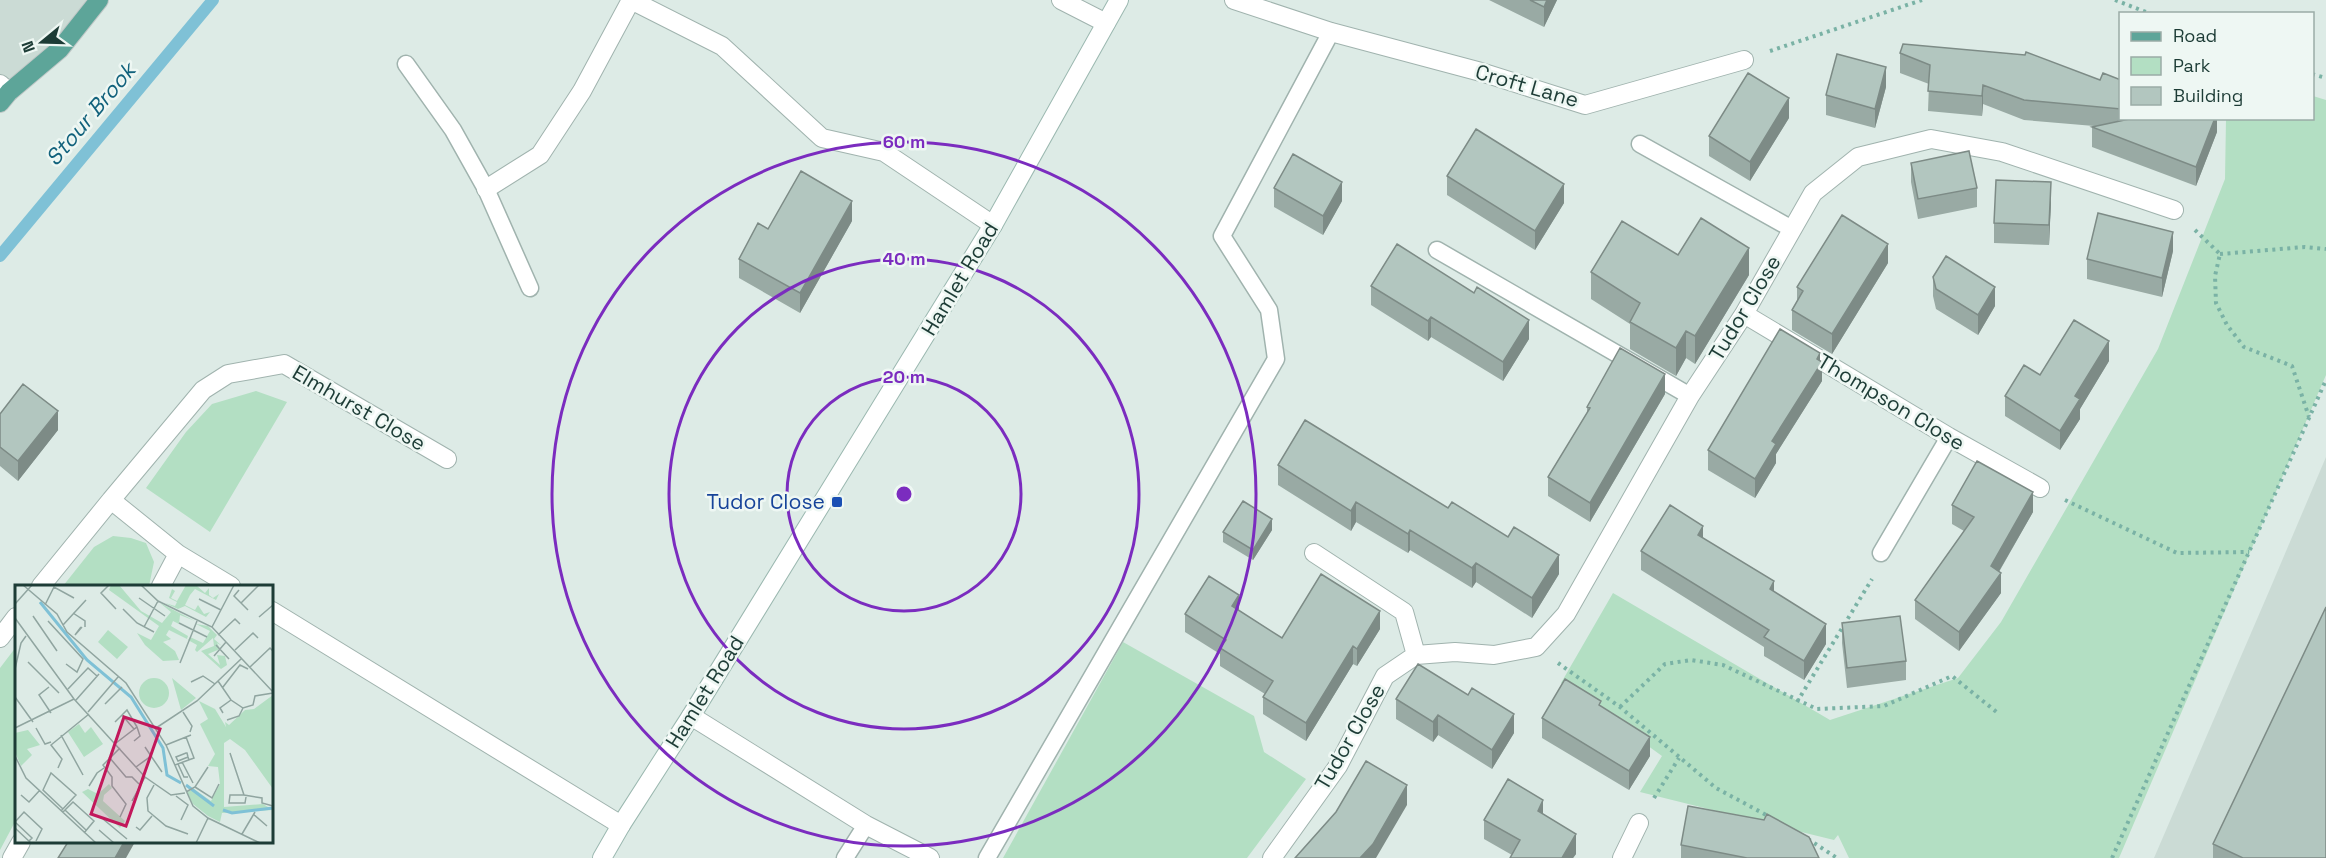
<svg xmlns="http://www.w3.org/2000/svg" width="2326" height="858" viewBox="0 0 2326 858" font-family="'Space Grotesk',sans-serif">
<rect width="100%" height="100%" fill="#ddebe6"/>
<path fill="#cbdbd5" d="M0 0H99L9 92 0 84Z
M2326 457V858H2154L2270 589Z"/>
<path fill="#b3dfc3" d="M2313 96 2326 100V375L2119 858H1849L1838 835 1834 840 1640 792 1662 756 1561 683 1613 593 1830 720 1958 678 2001 622 2158 349 2225 179 2226 119 2312 118Z
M256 391 287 402 210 532 146 488 186 432 212 404Z
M113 536 131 538 146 543 154 562 149 586H63L94 547Z
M1123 642 1254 716 1264 752 1306 779 1247 858H1003Z
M16 647V820L0 850V668Z"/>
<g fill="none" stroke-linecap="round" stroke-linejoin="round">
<path stroke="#7fc1d6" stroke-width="12" d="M0 256 213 0"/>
<defs>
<path id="lane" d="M406 64 453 130 486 189 530 288
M1640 144 1792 229
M1437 250 1690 396
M1881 553 1949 437
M845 858 866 825
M987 858 1276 359 1269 310 1222 236 1331 32"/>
<path id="street" d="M631 0 722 46 822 138 884 152 993 225
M1061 0 1106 23
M1234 0 1331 32 1481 72 1585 105 1744 60
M0 84 9 92
M486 189 540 155 582 91 631 0
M1744 314 1949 437 2040 488
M1314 553 1404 612 1416 655
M41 586 111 500
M161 586 178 554
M231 586 178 554 111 500 203 390 228 374 284 364 447 459
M272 611 621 825
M0 638 16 617
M691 716 866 825 930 858
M12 858 21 842
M1272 858 1338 766 1385 676 1416 655 1455 652 1494 655 1536 647 1566 614 1690 396 1744 314 1813 193 1858 157 1931 139 2002 152 2174 210
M1622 858 1639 823"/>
<path id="secondary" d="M602 858 621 825 691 716 993 225 1119 0"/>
<path id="primary" d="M0 103 9 92 60 49 99 0"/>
</defs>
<use href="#lane" stroke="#a0b3ae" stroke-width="19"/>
<use href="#street" stroke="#a0b3ae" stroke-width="20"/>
<use href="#secondary" stroke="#9bb8b0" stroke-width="20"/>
<use href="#primary" stroke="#c0c8c7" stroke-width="20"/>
<path stroke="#7ab2a5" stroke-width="4" stroke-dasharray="3 4.5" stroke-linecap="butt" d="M2115 0 2151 14
M1770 51 1922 0
M2312 74 2326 78
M2195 230 2220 254 2215 276 2216 303 2227 325 2244 347 2292 366 2309 417
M2220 254 2305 247 2326 249
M2065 500 2177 553 2249 552
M1558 663 1620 707 1716 788 1770 817
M1797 702 1872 579
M1620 707 1665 664 1691 660 1723 665 1817 709 1884 706 1952 676 1999 714
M1654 798 1679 758
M1808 839 1837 858
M2112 858 2326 380"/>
<use href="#lane" stroke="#fff" stroke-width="16"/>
<use href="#street" stroke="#fff" stroke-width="18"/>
<use href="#secondary" stroke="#fff" stroke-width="18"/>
<use href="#primary" stroke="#5da599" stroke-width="18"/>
</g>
<path fill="#99aaa4" d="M1489 0H1557L1544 27Z
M1900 53 2100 80H2121V118H2217V132L2196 186 2092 147V127L2094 126 2024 120 1983 104 1982 116 1928 111 1929 84 1900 73Z
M1886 87 1875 128 1826 115V95Z
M1789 118 1750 181 1709 156V136Z
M1911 163 1977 188V207L1918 219 1911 182Z
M1447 176 1564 203 1535 250 1447 195Z
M1274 188 1342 201 1323 235 1274 207Z
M2051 201 2049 245 1994 243V223Z
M852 221 800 313 739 278V259Z
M2173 251 2162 297 2087 279V259Z
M1678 255 1749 275 1695 364 1686 358 1676 376 1630 349V324L1591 299V272Z
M1888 263 1832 354 1792 330V310L1797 301V287Z
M1933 277 1995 306 1978 335 1936 309 1933 296Z
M1371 286 1529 339 1503 381 1431 337 1428 341 1371 305Z
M1820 361 1822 381 1776 454V463L1755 498 1708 470V450Z
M2109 361 2080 409V419L2060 450 2005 416V396Z
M1665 394 1590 522 1548 496V477L1587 413V407Z
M0 414 58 430 18 481 0 466Z
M1278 465 1559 574 1532 618 1476 582 1472 588 1410 550 1408 553 1356 522 1351 531 1278 485Z
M1952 505 2033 512 1999 572 2001 593 1959 651 1915 619V600L1964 531 1952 524Z
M1272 530 1253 560 1223 542V532Z
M1703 538 1774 592 1826 644 1804 680 1764 656V647L1641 570V551Z
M1239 611 1282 638 1380 629 1357 666 1353 664 1306 741 1263 714V697L1265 694 1220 666V654L1185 632V614Z
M1842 623 1906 661V680L1847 688 1842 643Z
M1396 699 1514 733 1492 769 1438 735 1433 742 1396 719Z
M1601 706 1650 756 1629 790 1542 738V718Z
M1543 815 1576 854 1573 858H1510L1512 855 1484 839V820Z
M2213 844 2326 858H2213Z
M1681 845 1819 858H1681Z"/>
<path fill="#7d8b86" d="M1547 0H1557L1544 27V7Z
M1886 67V87L1875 128V109Z
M1983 85V104L1982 116V96Z
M1789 98V118L1750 181V162Z
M2215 118H2217V132L2196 186V167Z
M1342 182V201L1323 235V216Z
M2051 182V201L2049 245V225Z
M1564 184V203L1535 250V231Z
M852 201V221L800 313V293Z
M2173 232V251L2162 297V278Z
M1888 244V263L1832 354V334Z
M1749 248V275L1695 364V336Z
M1995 287V306L1978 335V315Z
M1431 317V337L1428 341V321Z
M1529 320V339L1503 381V362Z
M1686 331V358L1676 376V348Z
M2109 341V361L2080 409V419L2060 450V431L2075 396Z
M1820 353V364L1822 362V381L1776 454V463L1755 498V479L1772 441Z
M1665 374V394L1590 522V503Z
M58 411V430L18 481V461Z
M2033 492V512L1991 585V566Z
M1356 502V522L1351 531V511Z
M1272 519V530L1253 560V550Z
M1703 526V545L1698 535Z
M1410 530V550L1408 553V534Z
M1559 555V574L1532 618V598Z
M1476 563V582L1472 588V568Z
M2001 573V593L1959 651V632Z
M1774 581V601L1770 589Z
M1239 595V612L1232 606Z
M1380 611V629L1357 666V649Z
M1826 624V644L1804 680V661Z
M1353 646V664L1306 741V723Z
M1514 714V733L1492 769V750Z
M1438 715V735L1433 742V722Z
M1650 737V756L1629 790V771Z
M1407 785V805L1376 858H1360Z
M1543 800V820L1538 811Z
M1576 834V854L1573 858H1562Z
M124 842H135L126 858H115Z"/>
<path fill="#b2c6bf" stroke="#7d8b86" stroke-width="1.5" d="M1530 0H1547L1544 7Z
M1903 44 2025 55 2026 52 2100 80 2103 73 2121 80V109L2024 100 1983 85 1982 96 1928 91 1930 65 1900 53Z
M1837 54 1886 67 1875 109 1826 95Z
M1748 73 1789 98 1750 162 1709 136Z
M2134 118H2215L2196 167 2092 127Z
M1476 129 1564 184 1535 231 1447 176Z
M1969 151 1977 188 1918 199 1911 163Z
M1293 154 1342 182 1323 216 1274 188Z
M801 171 852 201 800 293 739 259 758 223 768 229Z
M1996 180 2051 182 2049 225 1994 223Z
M2098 213 2173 232 2162 278 2087 259Z
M1842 215 1888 244 1832 334 1792 310 1803 291 1797 287Z
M1701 218 1749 248 1695 336 1686 331 1676 348 1630 322 1640 303 1591 272 1622 221 1678 255Z
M1397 244 1474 293 1477 287 1529 320 1503 362 1431 317 1428 321 1371 286Z
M1946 256 1995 287 1978 315 1936 289 1933 277Z
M2074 320 2109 341 2075 396 2080 399 2060 431 2005 396 2024 365 2040 375Z
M1780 329 1820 353 1817 359 1822 362 1772 441 1776 444 1755 479 1708 450Z
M1620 348 1665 374 1590 503 1548 477 1590 408 1587 407Z
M23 384 58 411 18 461 0 447V414Z
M1305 420 1448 508 1452 502 1508 537 1514 527 1559 555 1532 598 1476 563 1472 568 1410 530 1408 534 1356 502 1351 511 1278 465Z
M1977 461 2033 492 1991 566 2001 573 1959 632 1915 600 1974 517 1952 505Z
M1243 501 1272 519 1253 550 1223 532Z
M1670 505 1703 526 1698 535 1774 581 1770 589 1826 624 1804 661 1764 637 1769 630 1641 551Z
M1321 574 1380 611 1357 649 1353 646 1306 723 1263 697 1273 681 1220 648 1226 640 1185 614 1209 576 1239 595 1232 606 1282 638Z
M2326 607V858H2243L2213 844Z
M1900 616 1906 661 1847 668 1842 623Z
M1418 664 1468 695 1472 688 1514 714 1492 750 1438 715 1433 722 1396 699Z
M1565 679 1601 701 1599 705 1650 737 1629 771 1542 718Z
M1366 761 1407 785 1373 844 1360 858H1295L1336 812Z
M1508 779 1543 800 1538 811 1576 834 1562 858H1510L1520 840 1484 820Z
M1688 806 1764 820 1767 814 1809 837 1819 858H1747L1681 845Z
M68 842H124L115 858H58Z"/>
<g fill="none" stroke="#7b2cbf" stroke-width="3">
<circle cx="904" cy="494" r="117"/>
<circle cx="904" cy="494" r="235"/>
<circle cx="904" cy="494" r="352"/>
</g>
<rect fill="#1a4fb4" stroke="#eef7f3" stroke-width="2" x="831" y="496" width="12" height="12" rx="3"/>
<g text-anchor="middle" stroke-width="5" stroke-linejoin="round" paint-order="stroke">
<g font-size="21" fill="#1d3c36" stroke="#eef7f3">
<text transform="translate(1527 86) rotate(16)" y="7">Croft Lane</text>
<text transform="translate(960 279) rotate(-59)" y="7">Hamlet Road</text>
<text transform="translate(1745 308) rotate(-59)" y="7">Tudor Close</text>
<text transform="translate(1891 402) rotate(31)" y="7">Thompson Close</text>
<text transform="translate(359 408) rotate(30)" y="7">Elmhurst Close</text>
<text transform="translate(705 692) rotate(-58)" y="7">Hamlet Road</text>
<text transform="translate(1350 737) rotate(-60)" y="7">Tudor Close</text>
</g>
<g font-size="21" fill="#164399" stroke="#eef7f3" text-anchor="end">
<text x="825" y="509">Tudor Close</text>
</g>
<g font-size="22" font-style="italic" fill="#12627c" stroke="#eef7f3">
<text transform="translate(90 114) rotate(-50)" y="8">Stour Brook</text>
</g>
</g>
<g transform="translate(15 585)">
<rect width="258" height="258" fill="#ddebe6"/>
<path d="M96 0H104L126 26 147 38 156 27 145 18 180 36 165 30 164 39 158 36 156 41 173 51 172 54 154 45 151 50 156 54 148 57 160 66 164 75 148 76 130 60 122 48 136 55 144 41 94 5ZM171 0H181L190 8 194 3V10L198 13 204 9 201 15 180 4 175 10 170 20 180 25 183 20 189 29 195 27 191 32 170 21 163 24 150 18 160 21 162 17 154 13 157 4 160 6 156 13 162 16ZM181 39 193 41 202 50 199 54 207 61 202 58 205 64 193 69 205 80 202 70 210 71 212 80 206 84 186 66 199 61 198 53 182 67 180 65 182 60 173 55 175 52 188 58 195 46ZM93 45 113 62 102 74 83 57ZM124 108a15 15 0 1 1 30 0a15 15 0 1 1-30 0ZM157 93 181 113 166 125ZM258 110V204L230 165 215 154 209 158V222L248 219 258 225 207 228 205 237 193 231 178 219 172 207 179 204 196 216 205 199 203 182 193 181 200 169 185 139 193 134 184 116 200 124 211 142 210 137 214 140 230 125 239 124ZM64 139 70 148 76 142 88 159 69 172 53 147ZM13 145 25 160 12 164 17 170 6 181 0 167V148ZM94 199 97 203 89 210 88 216 110 236 105 243 67 207 73 204 83 209Z" fill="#b3dfc3"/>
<path fill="none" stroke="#7fc1d6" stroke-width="3" d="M25 17 72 75 116 112 148 163 152 190 166 198M171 200 199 221M208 225 217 228 258 223"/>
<path fill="none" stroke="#90a5a0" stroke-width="1.5" d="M8 0 42 29 52 47 111 98 151 160 178 221 193 233 245 258M94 0 86 8 101 24M126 0 143 16 197 42 258 107M224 5 219 11 233 25M124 13 150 31M184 14 206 25M226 18 244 0M0 19 17 0M30 20 39 2 59 13M108 24 122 38 139 47M58 28 70 36V42M18 31 42 66M244 32 258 20M0 33 59 114 130 192 156 210 170 208M33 36 68 74 62 87 51 79M164 38 192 52M48 40 71 15M66 42 60 50 67 42M129 42 143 16M197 42 219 0M203 50 220 34 225 39M201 60 214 74M220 65 238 48 243 53M199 71 211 57M13 77 44 108M165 78 182 36M235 82 255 63 258 66M0 84 6 58 11 51M203 96 216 115 228 123 238 120 240 111 258 108M176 97 188 91 200 99M34 102 24 110 36 128M208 102 225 80 233 84M53 104 73 83 82 91M0 112 18 137M61 115 84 89M90 119 107 102M73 127 103 92M168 127 177 141 175 147M208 128 205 123 216 115M107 130 112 125 122 142M212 135 224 131 228 123M100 137 107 130 119 144M0 143 59 114M21 143 30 159 36 157M141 143 182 116 226 74M46 150 68 190M101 158 122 142 125 151 119 156M151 160 176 150M215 168 229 210 247 213V218L258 221M0 171 11 193 81 258M136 171 147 187M94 172 111 192H117L124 199M173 172 163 176 161 172 171 168H172L173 172 174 175M167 177 178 198M163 179 169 192H173M160 180 179 173 171 152M121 182 136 171 130 162M43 183 47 174 36 160 74 129M139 200 132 213 133 226 151 241 173 249M74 201 82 188 89 183M180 202 197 213 204 199M171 207 180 202 193 182M6 210 14 217 25 205M229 210H215L214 218H230L231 212M161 211 173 220 166 235M117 216 130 192M50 225 71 245M46 226 60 211 61 210 36 188 28 205 48 224M48 227 58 217 79 236 69 248M238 229 252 241M105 232 111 219 97 201V192L88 180 105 163M88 234 112 254M0 237 9 227 27 244 21 256M0 237 17 253 14 256M121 242 125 245 137 231M0 243 16 258M84 245 99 258M227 249 240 227M181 258 193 233"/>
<path fill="#c2185b" fill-opacity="0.15" stroke="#c2185b" stroke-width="3" d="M109 132 145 144 111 241 76 229Z"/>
<rect width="258" height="258" fill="none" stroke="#1d3c36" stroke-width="3"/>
</g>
<circle cx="904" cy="494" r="9" fill="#7b2cbf" stroke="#eef7f3" stroke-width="3"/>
<g font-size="18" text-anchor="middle" font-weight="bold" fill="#7b2cbf" stroke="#eef7f3" stroke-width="5" stroke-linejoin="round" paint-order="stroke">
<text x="904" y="148">60 m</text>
<text x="904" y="265">40 m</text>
<text x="904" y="383">20 m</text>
</g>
<rect x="2119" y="12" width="195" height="108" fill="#eef7f3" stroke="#9aaca7" stroke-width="1.5"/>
<rect x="2131" y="32" width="30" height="9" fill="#5da599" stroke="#9aaca7" stroke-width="1.5"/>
<text x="2173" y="42" font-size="18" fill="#1d3c36">Road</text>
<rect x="2131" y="57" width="30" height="18" fill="#b3dfc3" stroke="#9aaca7" stroke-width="1.5"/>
<text x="2173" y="72" font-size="18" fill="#1d3c36">Park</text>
<rect x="2131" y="87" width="30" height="18" fill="#b2c6bf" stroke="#9aaca7" stroke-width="1.5"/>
<text x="2173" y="102" font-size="18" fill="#1d3c36">Building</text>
<g transform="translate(42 42) rotate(251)" stroke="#eef7f3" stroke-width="4.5" paint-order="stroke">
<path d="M0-4.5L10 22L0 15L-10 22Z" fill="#1d3c36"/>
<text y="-9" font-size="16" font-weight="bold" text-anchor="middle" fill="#1d3c36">N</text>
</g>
</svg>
